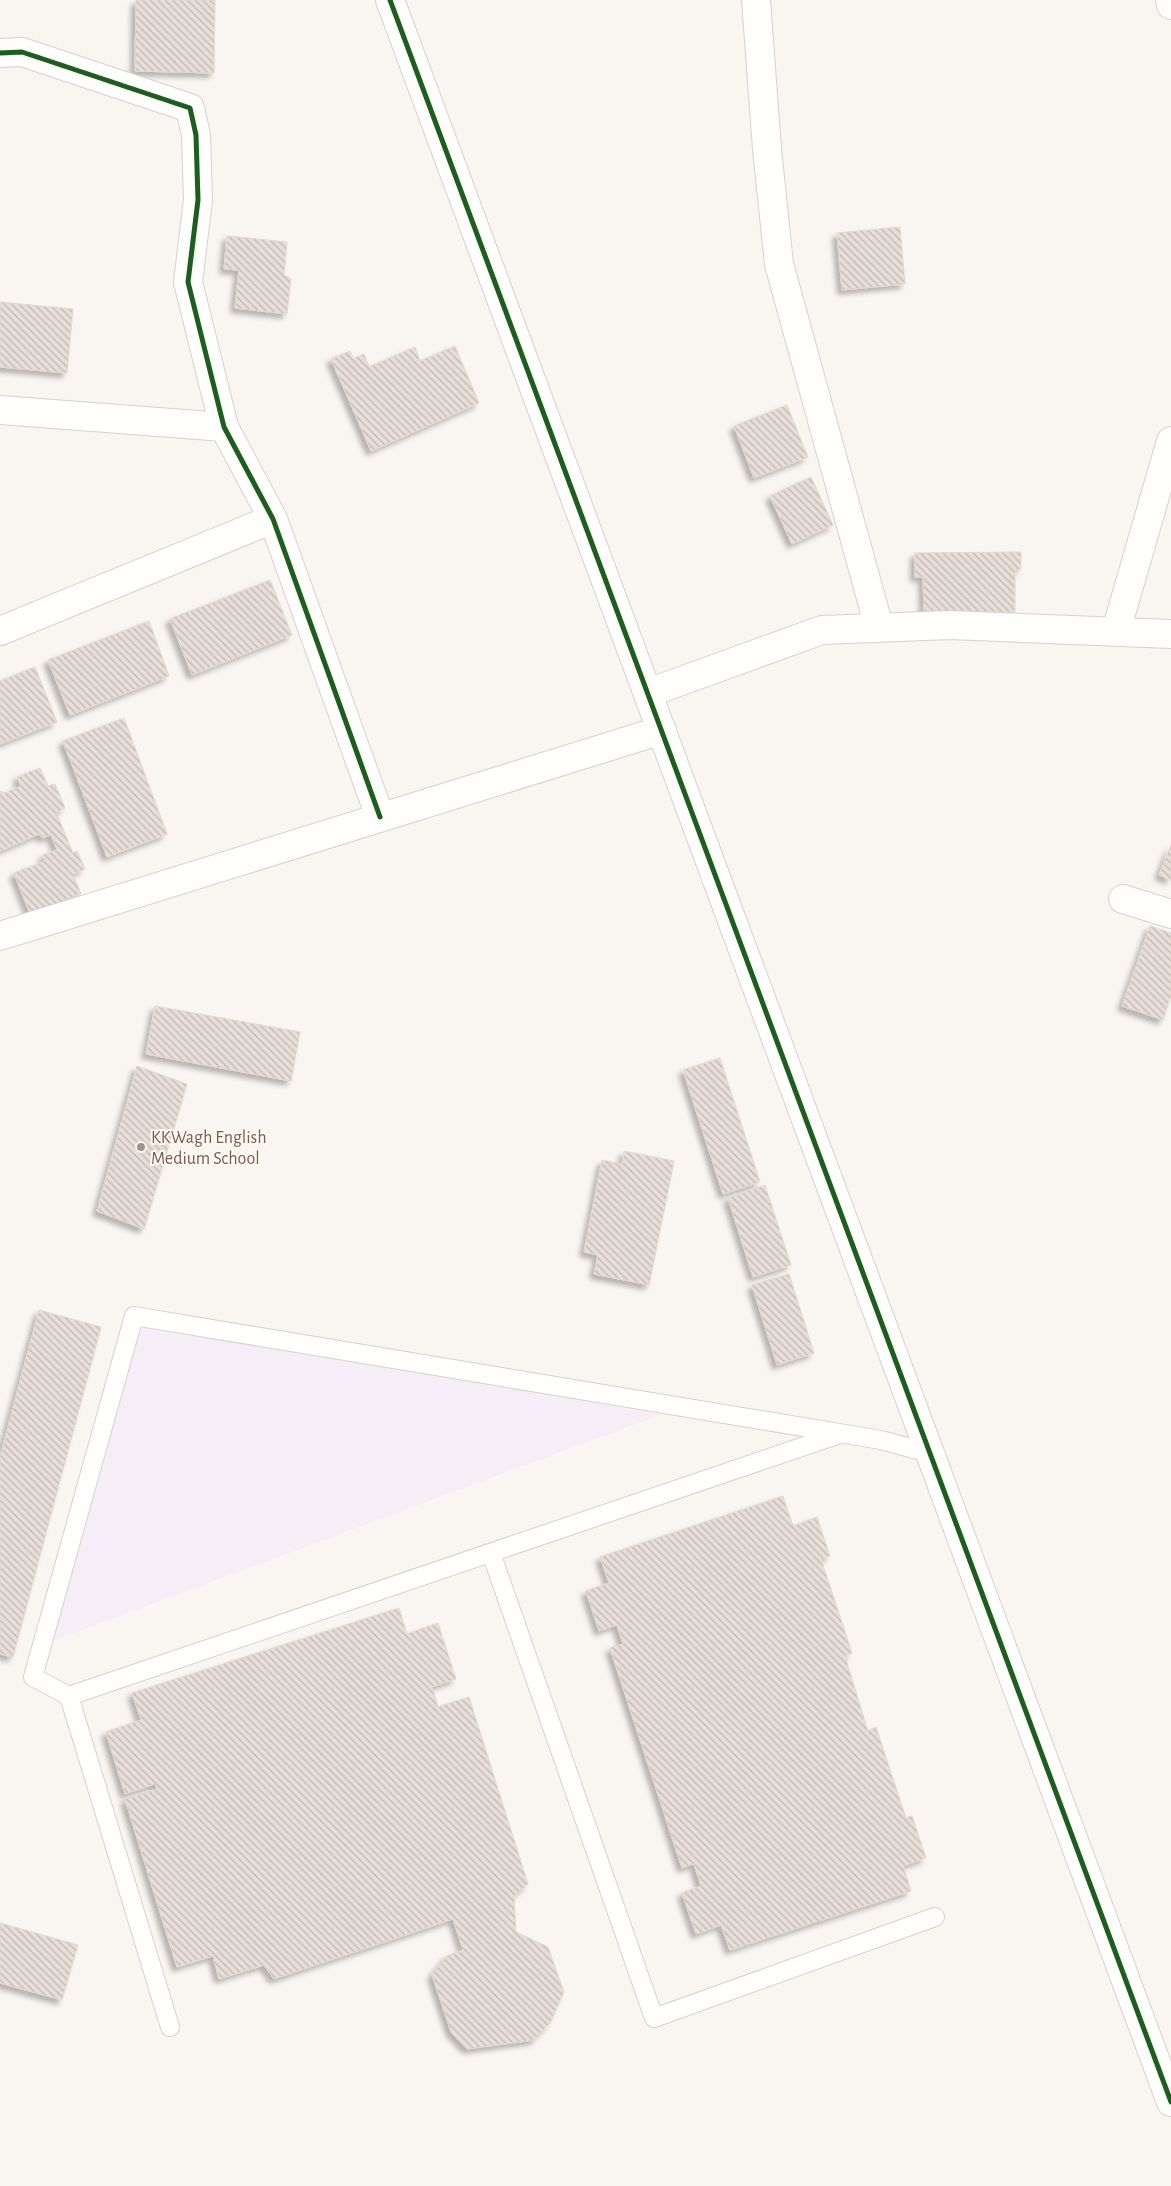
<svg xmlns="http://www.w3.org/2000/svg" width="1171" height="2186" viewBox="0 0 1171 2186" font-family="'Alegreya Sans',sans-serif">
<defs>
<pattern id="building-back-hatch" width="6" height="6" patternUnits="userSpaceOnUse" patternTransform="scale(1.25)"><rect width="6" height="6" fill="#e6ded7"/><path d="M-1 5l2 2M0 0l6 6M5-1l2 2" fill="none" stroke="#bfb7b1"/></pattern>
<filter id="shadow"><feDropShadow dx="-4.5" dy="4.5" stdDeviation="2.5" flood-color="#0004"/></filter>
</defs>
<rect width="100%" height="100%" fill="#f9f5f0"/>
<path fill="#f6eef6" d="M134 1316 660 1415 36 1647Z"/>
<path fill="url(#building-back-hatch)" stroke="#e2d8d2" filter="url(#shadow)" d="M136 0H215L214 73 135 71Z
M900 227 905 284 842 290 837 233Z
M227 236 287 242 284 275 291 279 287 314 235 308 239 270 224 269Z
M0 302 73 309 67 373 0 367Z
M455 346 479 403 371 451 331 359 350 351 353 359 364 354 369 367 415 347 420 361Z
M787 405 808 457 754 478 734 426Z
M811 477 833 525 792 544 770 496Z
M1021 552V568L1015 571V612H924L923 577H915V553Z
M270 580 292 635 192 675 170 619Z
M149 621 169 676 70 715 48 660Z
M35 667 57 722 0 744V681Z
M124 718 167 834 107 857 63 741Z
M40 768 48 786 55 784 65 808 56 812 73 853 77 851 85 869 73 874 81 894 30 914 14 873 45 861 43 855 57 850 51 835 42 838 39 834 0 851V791L5 793 21 786 17 777Z
M1171 845V880L1159 875Z
M1150 926 1171 933V996L1163 1020 1122 1006Z
M155 1006 300 1032 291 1081 146 1054Z
M720 1058 760 1182 723 1194 683 1070Z
M137 1066 187 1084 144 1229 97 1211Z
M624 1151 674 1161 649 1285 594 1274 598 1255 584 1252 602 1160 622 1164Z
M765 1185 791 1265 753 1277 728 1198Z
M789 1274 814 1353 777 1365 752 1285Z
M39 1310 101 1327 13 1657 0 1654V1457Z
M783 1496 793 1526 817 1517 830 1556 821 1559 852 1653 845 1656 868 1731 876 1727 906 1818 912 1816 926 1858 903 1866 911 1891 730 1950 721 1925 696 1934 682 1893 701 1886 694 1864 682 1868 610 1648 623 1644 617 1625 599 1631 586 1591 609 1583 600 1557Z
M399 1608 407 1634 438 1623 456 1679 432 1687 438 1707 469 1697 528 1884 514 1896 516 1932 548 1947 564 1992 550 2023 534 2040 467 2049 451 2032 432 1975 447 1956 463 1950 453 1919 274 1979 264 1965 219 1979 213 1956 177 1967 125 1799 157 1789 155 1784 125 1794 106 1732 141 1720 132 1693Z
M0 1923 78 1945 62 2000 0 1983Z"/>
<g fill="none" stroke-linecap="round" stroke-linejoin="round">
<defs>
<path id="service" d="M491 1553 654 2018 935 1917
M69 1696 840 1434
M170 2027 69 1696 33 1677 134 1316 881 1440 929 1453"/>
<path id="minor" d="M756 0 767 149 779 264 879 627
M1170 0 1171 5
M0 53 22 52 190 108 196 135 198 200 188 282 224 427 273 519 380 817
M0 410 224 427
M0 631 273 519
M1116 631 1171 441
M648 693 822 630 950 625 1171 634
M1123 899 1171 914
M0 936 662 730"/>
<path id="tertiary" d="M390 0 1171 2102"/>
</defs>
<use href="#service" stroke="#d7d1cb" stroke-width="20"/>
<use href="#minor" stroke="#d7d1cb" stroke-width="30"/>
<use href="#tertiary" stroke="#d7d1cb" stroke-width="30"/>
<use href="#service" stroke="#fefefd" stroke-width="18"/>
<use href="#minor" stroke="#fefefd" stroke-width="28"/>
<use href="#tertiary" stroke="#fefefd" stroke-width="28"/>
<defs>
<path id="cycleway" d="M390 0 1171 2102
M0 53 22 52 190 108 196 135 198 200 188 282 224 427 273 519 380 817"/>
</defs>
<use href="#cycleway" stroke="#fffaf3" stroke-width="8"/>
<use href="#cycleway" stroke="#1b5e20" stroke-width="5"/>
</g>
<circle fill="#a69286" stroke="#fffaf3" stroke-width="2" cx="141" cy="1147" r="5"/>
<g text-anchor="middle" stroke-width="4" stroke-linejoin="round" paint-order="stroke">
<g font-size="18" fill="#7a5c4d" stroke="#fffaf3" text-anchor="start">
<text x="151" y="1143">KKWagh English<tspan x="151" dy="21">Medium School</tspan></text>
</g>
</g>
</svg>
